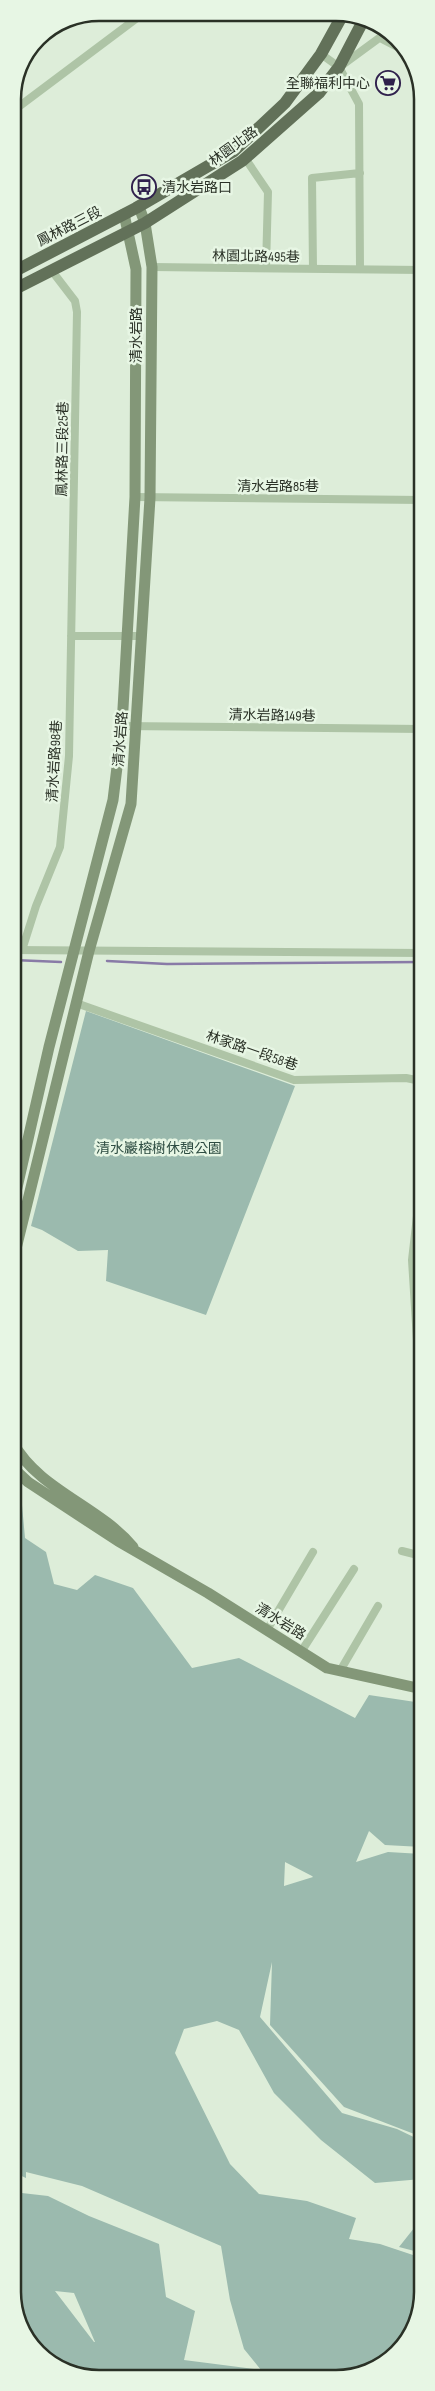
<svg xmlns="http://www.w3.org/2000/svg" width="435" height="2391" viewBox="0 0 435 2391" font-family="'Sofia Sans Condensed','Noto Sans TC',sans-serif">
<rect width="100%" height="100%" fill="#ddedd9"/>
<path fill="#9bbaae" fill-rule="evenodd" d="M86 1011 295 1086 206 1315 106 1281 108 1250 78 1251 42 1230 31 1226Z
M22 1505 25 1538 46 1552 54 1584 77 1590 95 1575 133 1588 192 1668 239 1658 355 1718 369 1695 422 1703V1847L385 1845 369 1831 356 1862 388 1852 422 1854V2137L344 2107 270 2025 272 1962 260 2017 342 2113 397 2129 422 2141V2179L375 2183 321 2140 274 2093 239 2030 217 2021 184 2029 175 2053 230 2164 259 2194 307 2201 356 2218 349 2239 380 2244 422 2258V2297L397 2353 346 2378 82 2377 34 2349 13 2302V2192L48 2196 89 2216 159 2244 166 2297 195 2311 184 2360 261 2370 244 2349 230 2300 221 2246 82 2186 26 2172V2178L13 2172V1506ZM285 1862 312 1876 313 1877 284 1886ZM55 2291 74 2293 95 2342H94Z
M422 2218V2253L399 2247Z"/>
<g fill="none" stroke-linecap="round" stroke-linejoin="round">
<path stroke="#897ba7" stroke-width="2.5" d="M13 960 61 962
M107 961 167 964 422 962
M413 1261 422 1265"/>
<path stroke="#aec4a6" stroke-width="8" d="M380 38 405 51
M321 54 339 67 359 104 360 269
M341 66 386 33
M13 111 137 18
M245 158 268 192 266 268
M152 267 422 270
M313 269 312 178 360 173
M135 497 422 500
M71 636H142
M122 726 422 729
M13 950 422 953
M22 950 36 906 60 847 69 756 77 312 75 301 52 271
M76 1003 294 1080 406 1078 416 1080 422 1088
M422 1137V1183
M421 1181 412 1260 422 1421
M402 1551 422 1556
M267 1630 313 1552
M301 1652 354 1569
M340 1671 378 1606"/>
<path stroke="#839778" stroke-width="11" d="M13 1205 49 1047 113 800 122 726 135 497 136 269 124 214
M13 1261 89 951 131 804 150 498 152 267 145 223 139 207
M13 1443C39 1490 99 1506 133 1547
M13 1468 28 1482 118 1541 208 1593 327 1668 422 1689"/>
<path stroke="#627159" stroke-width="12" d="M13 272 136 208 234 151 285 103 321 54 342 16
M13 290 145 223 242 161 319 93 339 67 364 19"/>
</g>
<defs>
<symbol id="supermarket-ring" viewBox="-11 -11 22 22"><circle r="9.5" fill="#e7f6e4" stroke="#30214d" stroke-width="1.5"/><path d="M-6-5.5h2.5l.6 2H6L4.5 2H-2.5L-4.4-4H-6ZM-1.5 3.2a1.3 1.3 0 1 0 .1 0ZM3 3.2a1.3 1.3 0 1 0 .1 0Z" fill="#30214d"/></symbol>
<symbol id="bus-ring" viewBox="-11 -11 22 22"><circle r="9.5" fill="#e7f6e4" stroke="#30214d" stroke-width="1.5"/><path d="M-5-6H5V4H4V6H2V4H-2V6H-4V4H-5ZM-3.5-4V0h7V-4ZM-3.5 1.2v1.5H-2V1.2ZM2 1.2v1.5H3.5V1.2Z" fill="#30214d"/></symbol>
</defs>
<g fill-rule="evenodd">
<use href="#supermarket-ring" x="374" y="69" width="28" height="28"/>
<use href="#bus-ring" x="130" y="173" width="28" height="28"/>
</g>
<g text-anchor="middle" stroke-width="5" stroke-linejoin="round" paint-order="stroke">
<g font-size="14" fill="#2a3126" stroke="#e7f6e4" text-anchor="end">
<text x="370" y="88">全聯福利中心</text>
<text x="162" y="192" text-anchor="start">清水岩路口</text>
</g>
<g font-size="14" fill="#2a3126" stroke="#e7f6e4">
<text transform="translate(233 146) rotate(-36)" y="5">林園北路</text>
<text transform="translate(69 226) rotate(-27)" y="5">鳳林路三段</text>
<text transform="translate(256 256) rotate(1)" y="5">林園北路495巷</text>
<text transform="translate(136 335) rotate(-90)" y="5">清水岩路</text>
<text transform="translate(62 449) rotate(-89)" y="5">鳳林路三段25巷</text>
<text x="278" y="491">清水岩路85巷</text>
<text transform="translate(272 715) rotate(1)" y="5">清水岩路149巷</text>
<text transform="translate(120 739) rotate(-86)" y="5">清水岩路</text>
<text transform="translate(54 761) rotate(-87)" y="5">清水岩路98巷</text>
<text transform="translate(252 1050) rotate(19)" y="5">林家路一段58巷</text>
<text transform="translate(281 1621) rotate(32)" y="5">清水岩路</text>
</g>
<g font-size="14" fill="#2d4c41" stroke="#e7f6e4">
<text x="159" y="1153">清水巖榕樹休憩公園</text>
</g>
</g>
<path d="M0 0H435V2391H0ZM99 21H336A78 78 0 0 1 414 99V2292A78 78 0 0 1 336 2370H99A78 78 0 0 1 21 2292V99A78 78 0 0 1 99 21Z" fill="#e7f6e4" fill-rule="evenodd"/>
<path fill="none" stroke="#2a3126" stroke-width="2.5" d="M99 21H336A78 78 0 0 1 414 99V2292A78 78 0 0 1 336 2370H99A78 78 0 0 1 21 2292V99A78 78 0 0 1 99 21Z"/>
</svg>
